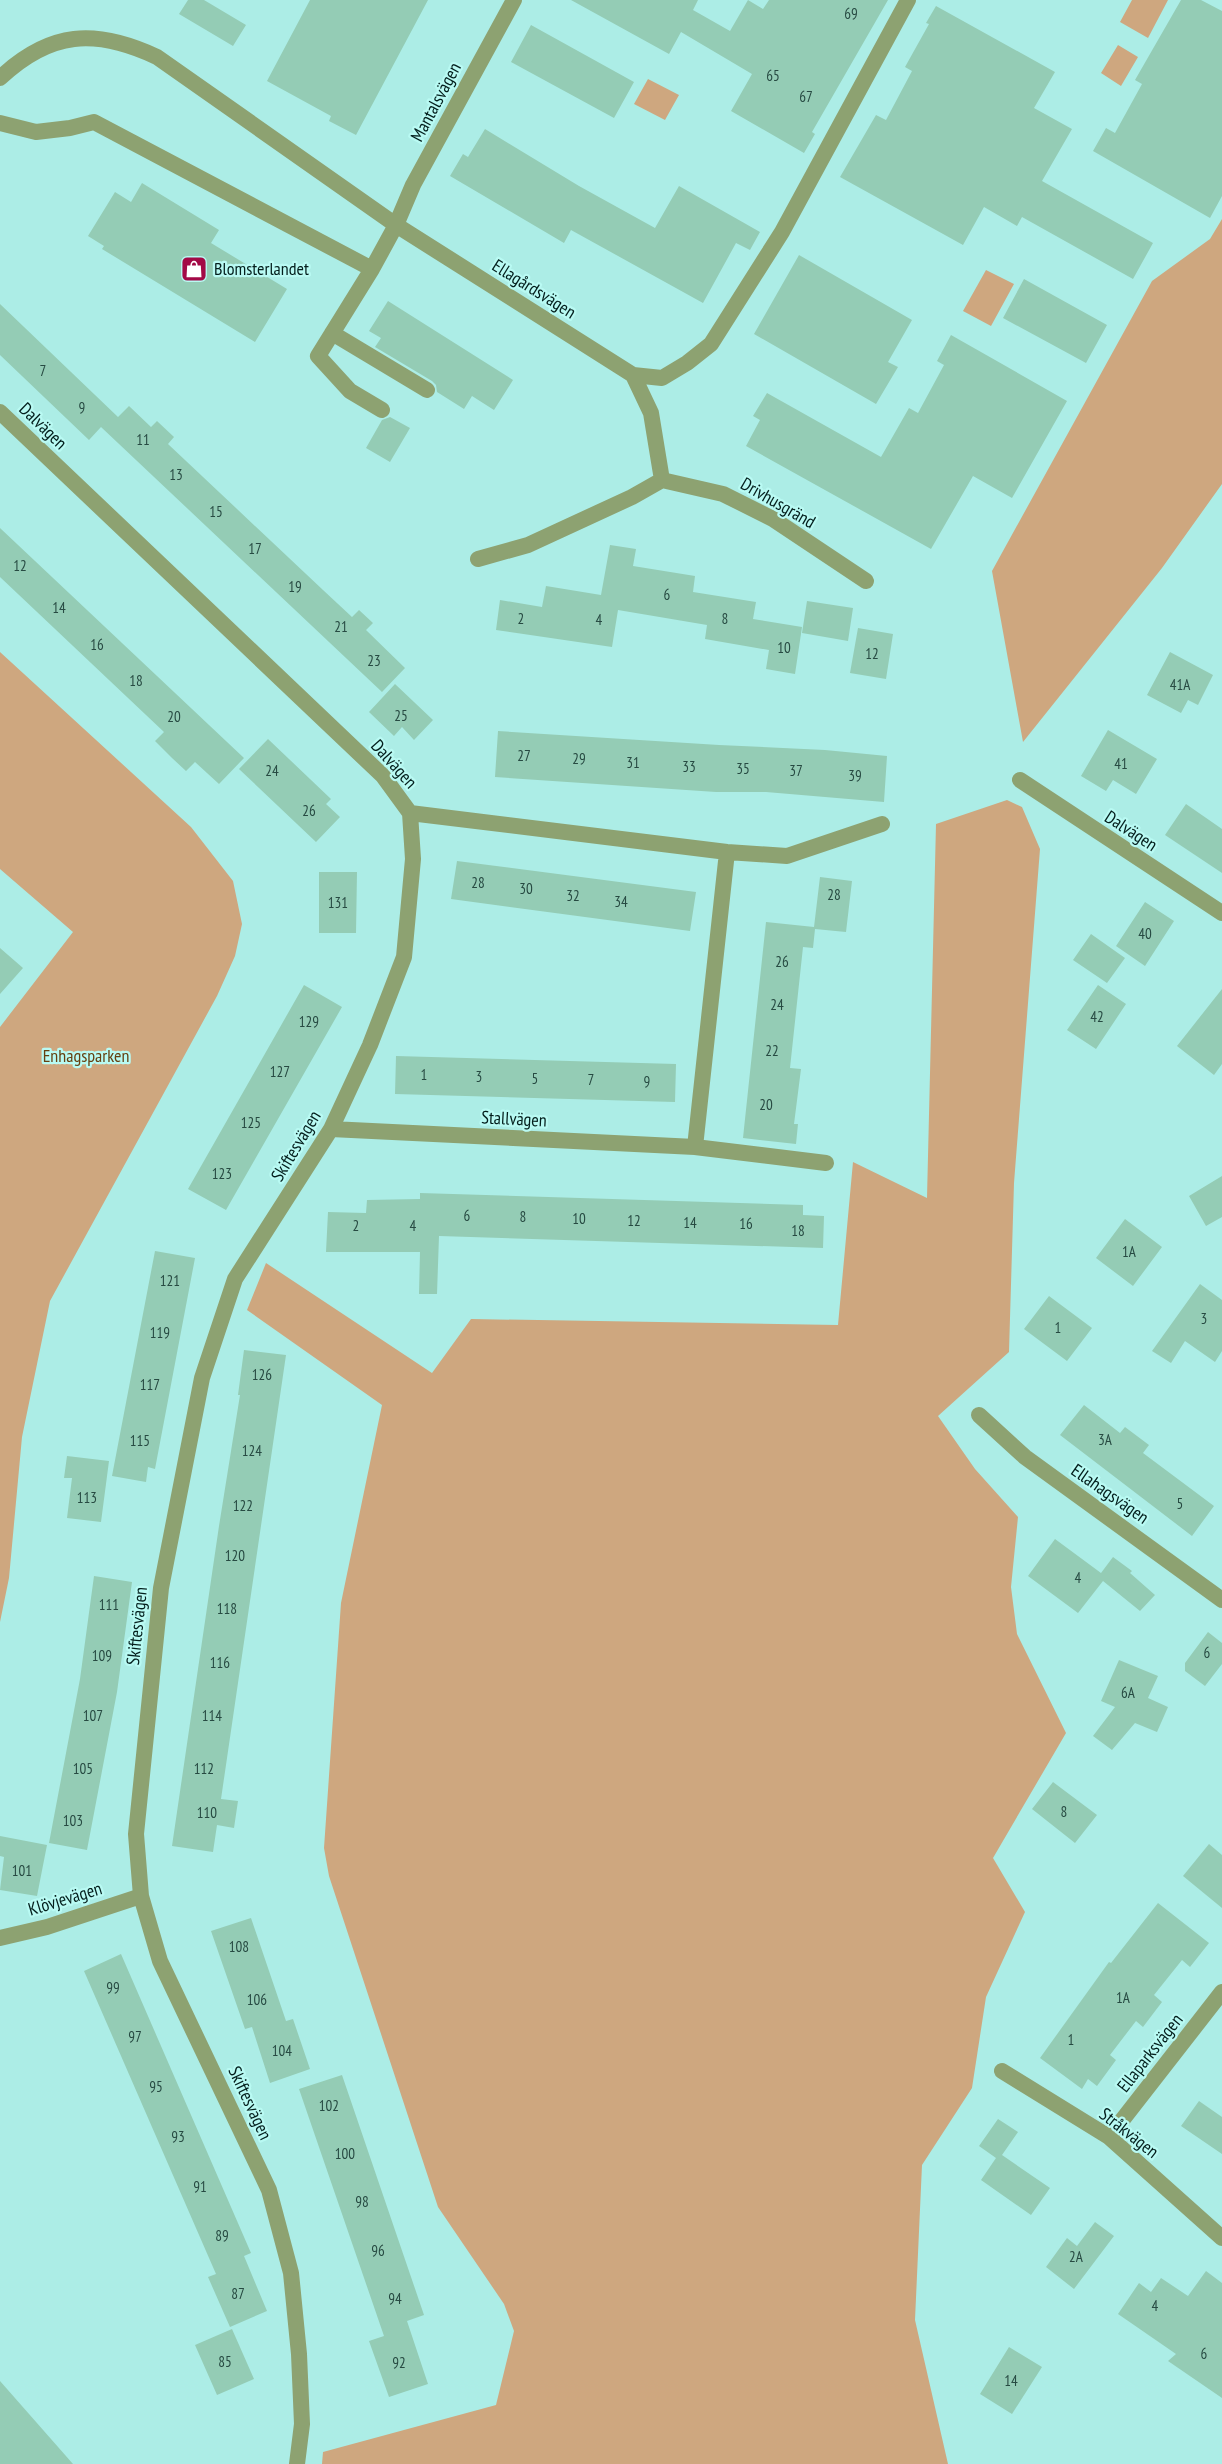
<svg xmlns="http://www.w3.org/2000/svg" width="1222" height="2464" viewBox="0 0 1222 2464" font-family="'PT Sans Narrow',sans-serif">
<rect width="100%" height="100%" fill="#acede6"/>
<path fill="#cea77f" d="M1132 0H1168L1148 38 1120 22Z
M1118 45 1138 57 1121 86 1101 73Z
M648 79 679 95 665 120 634 104Z
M1222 219V484L1162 568 1023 742 992 571 1152 281 1210 239Z
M986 270 1014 284 991 326 963 311Z
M0 652 191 827 233 881 242 924 235 956 217 996 50 1301 22 1437 9 1578 0 1622V1027L73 932 0 869Z
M1007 800 1022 807 1040 849 1014 1183 1009 1352 938 1416 975 1469 1018 1517 1011 1587 1017 1634 1066 1733 993 1858 1025 1912 986 1997 972 2088 922 2165 915 2320 948 2464H322L323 2452 496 2405 514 2331 504 2304 438 2207 329 1876 324 1848 341 1603 382 1405 247 1310 266 1263 432 1373 471 1319 838 1325 853 1162 927 1198 936 824Z"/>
<path fill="#94ccb5" d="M188 0H204L246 25 233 46 179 14Z
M310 0H428L356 135 329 121 331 116 267 81Z
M571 0H698L693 10 730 31 748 0 763 9 769 0H888L812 132 815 134 804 153 731 111 752 74 681 32 669 54Z
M1181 0H1201L1222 11V196L1210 218 1093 151 1106 128 1115 133 1142 84 1135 80Z
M936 6 1055 72 1034 108 1072 129 1042 181 1153 243 1133 279 1022 217 1017 226 984 207 963 245 840 177 876 115 886 120 912 71 905 67 929 24 926 23Z
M531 25 634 82 614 118 511 62Z
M485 129 579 186 655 228 679 186 760 232 750 250 736 243 703 303 571 230 564 243 450 176 463 154 468 157Z
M142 183 219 230 211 243 287 289 255 342 102 249 104 246 88 236 115 192 131 202Z
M799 255 912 320 888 362 898 367 876 404 754 334Z
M1024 279 1107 325 1086 363 1003 318Z
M388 301 513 380 494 410 472 396 464 409 437 392 436 385 432 381 375 347 381 338 369 331Z
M0 304 118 417 129 406 151 427 157 421 174 437 168 444 323 590 352 617 359 610 373 623 366 630 405 668 382 692 101 427 89 440 0 355Z
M951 335 1067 401 1012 498 973 476 931 549 746 446 760 420 753 416 767 393 881 457 909 408 918 413 944 365 937 361Z
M390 417 410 428 390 462 366 448 382 420Z
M0 528 244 758 219 784 195 762 186 771 172 758 155 741 164 732 0 577Z
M610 545 636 549 633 566 695 576 693 592 756 602 753 619 802 627 795 674 766 669 769 650 705 639 707 625 618 610 612 647 496 630 500 600 542 607 546 586 601 595Z
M807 601 853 608 848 641 802 633Z
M858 628 893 634 886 679 850 673Z
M1170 652 1213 675 1198 705 1188 700 1181 713 1147 695Z
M395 684 433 720 414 740 402 727 394 736 369 712Z
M1108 730 1157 759 1136 794 1113 780 1106 791 1081 776Z
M498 731 719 745 825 750 887 756 884 802 766 792H716L495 777Z
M268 739 331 799 326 804 340 817 316 842 239 769Z
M1186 804 1222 829V873L1165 835Z
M457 861 696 892 690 931 451 899Z
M319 872H357L356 933H319Z
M820 877 852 881 846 932 815 929 813 948 803 947 790 1068 801 1069 794 1124H798L796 1144 743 1138 766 922 814 927Z
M1145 902 1174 921 1145 966 1116 946Z
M1091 934 1125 958 1107 983 1073 960Z
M0 948 23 968 0 994Z
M304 985 342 1007 226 1210 188 1189Z
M1098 985 1126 1004 1096 1049 1067 1030Z
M1222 989V1064L1214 1075 1177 1046Z
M396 1056 676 1064 675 1102 395 1094Z
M1222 1176V1217L1206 1226 1189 1196Z
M420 1193 803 1205V1215L824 1216 823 1248 439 1236 437 1294H419L420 1252H326L328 1212 366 1213 367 1200 420 1199Z
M1125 1219 1162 1247 1133 1286 1096 1258Z
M155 1251 195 1258 155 1469 148 1467 146 1482 112 1476Z
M1200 1284 1222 1300V1351L1215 1362 1185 1341 1171 1363 1152 1351Z
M1049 1296 1092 1328 1067 1361 1024 1329Z
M244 1350 286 1355 221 1799 238 1801 234 1828 217 1825 213 1852 172 1846 219 1526 240 1395H238Z
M1084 1405 1120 1433 1125 1427 1149 1445 1143 1453 1214 1506 1192 1536 1060 1435Z
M67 1456 109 1461 101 1522 67 1518 72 1478H64Z
M1055 1539 1101 1573 1113 1557 1132 1571 1130 1573 1155 1595 1140 1611 1103 1581 1078 1613 1028 1576Z
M94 1576 132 1582 117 1692 87 1850 49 1843 80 1679Z
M1208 1632 1222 1643V1664L1205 1686 1185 1671V1663Z
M1119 1660 1158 1676 1148 1698 1168 1707 1157 1732 1135 1723 1112 1750 1093 1736 1115 1707 1101 1701Z
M1053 1782 1097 1815 1075 1843 1032 1809Z
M0 1836 47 1845 37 1896 0 1890 4 1857 0 1856Z
M1209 1844 1222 1855V1908L1183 1876Z
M1158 1903 1209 1943 1190 1967 1182 1960 1154 1995 1162 2002 1143 2027 1136 2021 1110 2055 1116 2060 1097 2086 1088 2079 1082 2089 1040 2058 1109 1962 1111 1963Z
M251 1918 286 2021 293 2019 310 2069 270 2083 252 2027 245 2029 211 1931Z
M121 1954 251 2253 244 2256 267 2311 230 2327 208 2277 216 2274 84 1971Z
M342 2075 424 2315 407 2321 428 2384 389 2397 369 2341 384 2336 299 2089Z
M1199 2101 1222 2117V2154L1181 2126Z
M998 2119 1018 2132 1002 2155 1050 2188 1031 2215 981 2180 996 2158 979 2146Z
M1095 2222 1114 2236 1074 2289 1046 2267 1067 2238 1077 2246Z
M1206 2271 1222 2283V2398L1168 2361 1176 2354 1118 2314 1139 2283 1151 2292 1161 2278 1188 2296Z
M232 2329 254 2379 217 2395 195 2345Z
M1009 2347 1042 2367 1012 2414 980 2394Z
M0 2381 73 2464H0Z"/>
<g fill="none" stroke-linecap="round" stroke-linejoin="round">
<path stroke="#8da271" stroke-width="16" d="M0 78C50 31 95 28 157 57L396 225 633 375 662 378 687 363 711 344 782 232 908 0
M0 123 36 132 70 128 94 122 372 269
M332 333 427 390
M633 375 651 413 662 480 723 494 773 519 866 581
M382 410 350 391 318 356 372 269 396 225 413 185 514 0
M0 412 383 776 410 813 727 852 787 856 882 824
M478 559 528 545 632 497 662 480
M1020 780 1222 913
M331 1129 695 1147 727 852
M695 1147 826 1163
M979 1415 1025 1457 1222 1600
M0 1938 47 1927 141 1896
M1002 2071 1109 2137 1222 2238
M1109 2137 1222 1992
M297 2464 302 2424 299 2354 291 2273 269 2190 160 1961 141 1896 136 1834 161 1588 202 1378 235 1279 331 1129 370 1045 404 957 413 859 410 813"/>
</g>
<defs>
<symbol id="shop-square" viewBox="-11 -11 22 22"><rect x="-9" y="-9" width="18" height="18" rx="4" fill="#a30946" stroke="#b9faf3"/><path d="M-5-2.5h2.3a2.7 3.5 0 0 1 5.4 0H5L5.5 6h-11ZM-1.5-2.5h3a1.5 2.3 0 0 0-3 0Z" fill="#fff"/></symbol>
</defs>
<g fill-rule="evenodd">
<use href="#shop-square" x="179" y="254" width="30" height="30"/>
</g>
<g text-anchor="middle" stroke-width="4.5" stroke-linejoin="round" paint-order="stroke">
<g font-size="15" fill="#274a42">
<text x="851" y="19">69</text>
<text x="773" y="81">65</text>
<text x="806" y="102">67</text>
<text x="43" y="376">7</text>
<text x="82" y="413">9</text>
<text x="143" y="445">11</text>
<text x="176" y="480">13</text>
<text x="216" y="517">15</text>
<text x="255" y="554">17</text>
<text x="20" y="571">12</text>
<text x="295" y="592">19</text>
<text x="667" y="600">6</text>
<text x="59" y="613">14</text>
<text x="521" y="624">2</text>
<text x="725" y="624">8</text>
<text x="599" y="625">4</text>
<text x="341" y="632">21</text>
<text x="97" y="650">16</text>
<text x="784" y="653">10</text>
<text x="872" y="659">12</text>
<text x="374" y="666">23</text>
<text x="136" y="686">18</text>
<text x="1180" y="690">41A</text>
<text x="401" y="721">25</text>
<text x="174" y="722">20</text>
<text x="524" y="761">27</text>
<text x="579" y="764">29</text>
<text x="633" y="768">31</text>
<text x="1121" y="769">41</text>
<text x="689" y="772">33</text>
<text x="743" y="774">35</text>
<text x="272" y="776">24</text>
<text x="796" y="776">37</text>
<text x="855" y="781">39</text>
<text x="309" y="816">26</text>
<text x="478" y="888">28</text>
<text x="526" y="894">30</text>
<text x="834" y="900">28</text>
<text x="573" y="901">32</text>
<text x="621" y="907">34</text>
<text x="338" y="908">131</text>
<text x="1145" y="939">40</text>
<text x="782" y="967">26</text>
<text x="777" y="1010">24</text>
<text x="1097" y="1022">42</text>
<text x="309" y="1027">129</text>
<text x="772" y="1056">22</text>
<text x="280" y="1077">127</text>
<text x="424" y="1080">1</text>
<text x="479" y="1082">3</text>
<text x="535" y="1084">5</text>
<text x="591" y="1085">7</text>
<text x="647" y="1087">9</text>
<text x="766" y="1110">20</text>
<text x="251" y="1128">125</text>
<text x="222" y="1179">123</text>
<text x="467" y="1221">6</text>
<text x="523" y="1222">8</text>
<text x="579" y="1224">10</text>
<text x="634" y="1226">12</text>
<text x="690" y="1228">14</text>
<text x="746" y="1229">16</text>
<text x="356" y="1231">2</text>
<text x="413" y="1231">4</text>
<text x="798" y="1236">18</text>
<text x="1129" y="1257">1A</text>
<text x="170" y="1286">121</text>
<text x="1204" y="1324">3</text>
<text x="1058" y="1333">1</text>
<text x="160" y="1338">119</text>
<text x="262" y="1380">126</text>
<text x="150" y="1390">117</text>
<text x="1105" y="1445">3A</text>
<text x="140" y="1446">115</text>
<text x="252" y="1456">124</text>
<text x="87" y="1503">113</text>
<text x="1180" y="1509">5</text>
<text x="243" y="1511">122</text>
<text x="235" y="1561">120</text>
<text x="1078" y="1583">4</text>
<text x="109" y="1610">111</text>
<text x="227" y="1614">118</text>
<text x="1207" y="1658">6</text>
<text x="102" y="1661">109</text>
<text x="220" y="1668">116</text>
<text x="1128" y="1698">6A</text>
<text x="93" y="1721">107</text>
<text x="212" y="1721">114</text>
<text x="83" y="1774">105</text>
<text x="204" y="1774">112</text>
<text x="1064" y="1817">8</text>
<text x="207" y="1818">110</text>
<text x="73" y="1826">103</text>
<text x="22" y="1876">101</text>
<text x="239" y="1952">108</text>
<text x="113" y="1993">99</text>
<text x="1123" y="2003">1A</text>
<text x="257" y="2005">106</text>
<text x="135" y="2042">97</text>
<text x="1071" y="2045">1</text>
<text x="282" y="2056">104</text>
<text x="156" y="2092">95</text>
<text x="329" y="2111">102</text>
<text x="178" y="2142">93</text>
<text x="345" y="2159">100</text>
<text x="200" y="2192">91</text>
<text x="362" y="2207">98</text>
<text x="222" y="2241">89</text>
<text x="378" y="2256">96</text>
<text x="1076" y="2262">2A</text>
<text x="238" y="2299">87</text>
<text x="395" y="2304">94</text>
<text x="1155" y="2311">4</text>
<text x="1204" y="2359">6</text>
<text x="225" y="2367">85</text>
<text x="399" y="2368">92</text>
<text x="1011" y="2386">14</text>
</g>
<g font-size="18" fill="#031e1c" stroke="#b9faf3">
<text transform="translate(436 102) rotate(-62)" y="6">Mantalsvägen</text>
<text transform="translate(534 289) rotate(32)" y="6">Ellagårdsvägen</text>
<text transform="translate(43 426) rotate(44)" y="6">Dalvägen</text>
<text transform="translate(778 503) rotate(30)" y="6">Drivhusgränd</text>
<text transform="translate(394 764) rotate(48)" y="6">Dalvägen</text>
<text transform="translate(1131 831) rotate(33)" y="6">Dalvägen</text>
<text transform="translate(514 1119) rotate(3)" y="6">Stallvägen</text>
<text transform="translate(296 1146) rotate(-59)" y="6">Skiftesvägen</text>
<text transform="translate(1110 1494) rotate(35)" y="6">Ellahagsvägen</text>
<text transform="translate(137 1626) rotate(-84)" y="6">Skiftesvägen</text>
<text transform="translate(65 1899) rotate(-17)" y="6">Klövjevägen</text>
<text transform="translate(1150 2053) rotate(-52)" y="6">Ellaparksvägen</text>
<text transform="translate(250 2103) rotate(65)" y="6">Skiftesvägen</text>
<text transform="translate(1129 2133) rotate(38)" y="6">Stråkvägen</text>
</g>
<g font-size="18" fill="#031e1c" stroke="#b9faf3" text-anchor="start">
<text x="214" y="275">Blomsterlandet</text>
</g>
<g font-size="18" fill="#654011" stroke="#b9faf3">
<text x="86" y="1062">Enhagsparken</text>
</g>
</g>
</svg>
